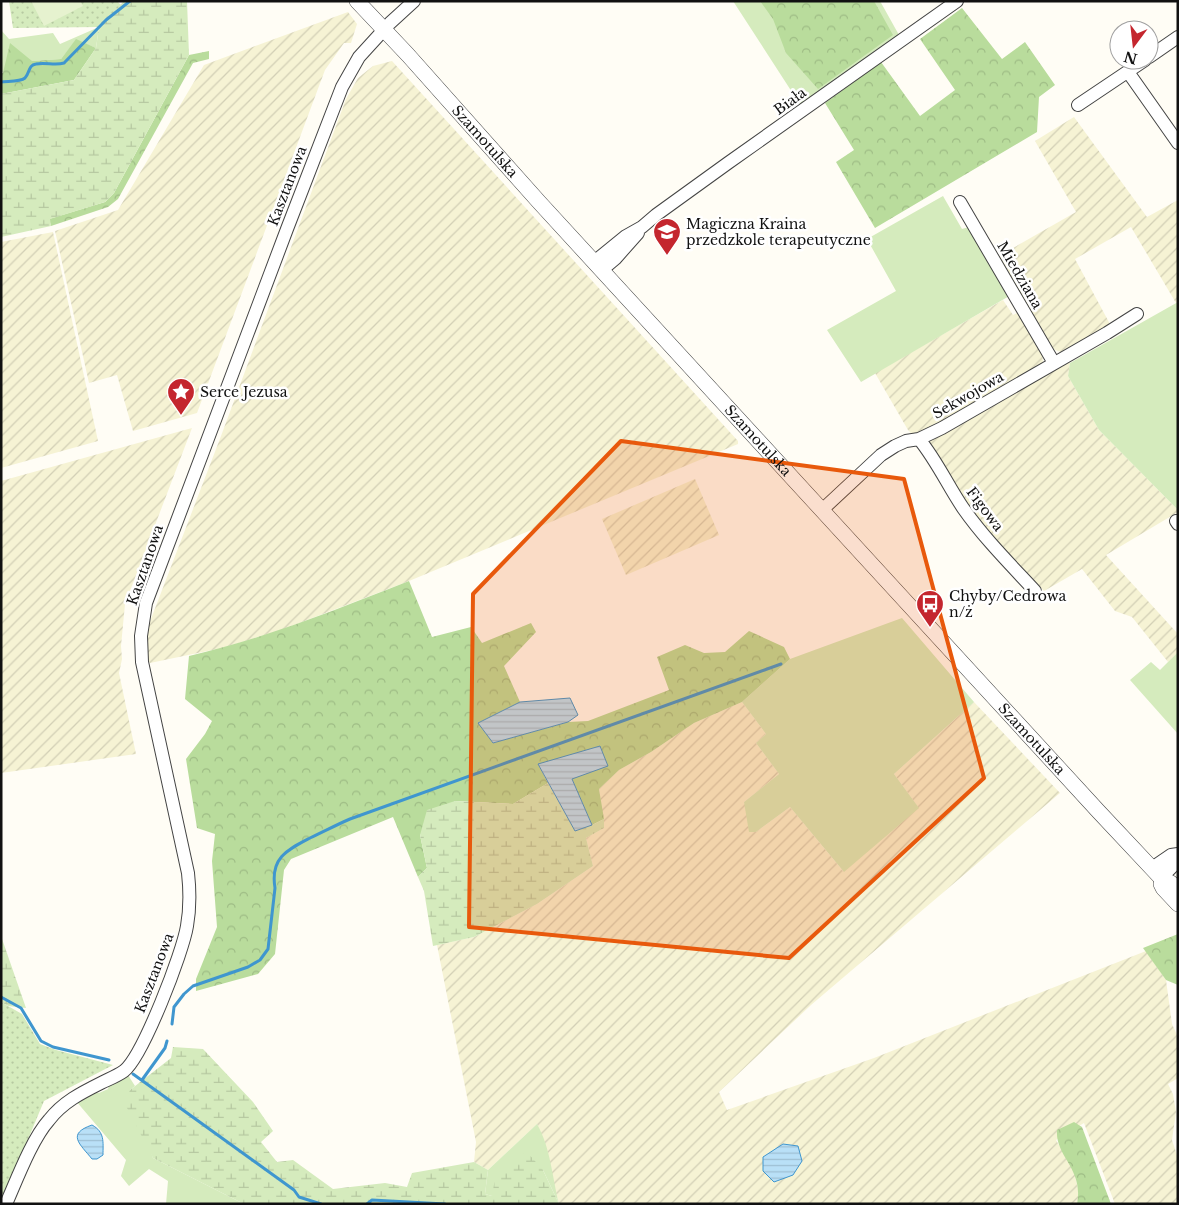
<svg xmlns="http://www.w3.org/2000/svg" width="1179" height="1205" viewBox="0 0 1179 1205" font-family="'Libre Baskerville',serif">
<defs>
<pattern id="farmland-furrows" width="10" height="10" patternUnits="userSpaceOnUse" patternTransform="scale(1.25)"><rect width="10" height="10" fill="#f6f3d4"/><path d="M-1 1l2-2M0 10L10 0M9 11l2-2" fill="none" stroke="#d2cfb5"/></pattern>
<pattern id="forest-crowns" width="20" height="18" patternUnits="userSpaceOnUse" patternTransform="scale(1.25)"><rect width="20" height="18" fill="#b9dc9c"/><path d="M2 6a3 3 0 1 1 6 0M12 15a3 3 0 1 1 6 0" fill="none" stroke="#9ebc85"/></pattern>
<pattern id="wetland-marsh" width="20" height="14" patternUnits="userSpaceOnUse" patternTransform="scale(1.25)"><rect width="20" height="14" fill="#d5ebbd"/><path d="M1 5h8M5 5V1M11 12h8M15 12V8" fill="none" stroke="#b6c8a1"/></pattern>
<pattern id="park-dots" width="8" height="8" patternUnits="userSpaceOnUse" patternTransform="scale(1.25)"><rect width="8" height="8" fill="#d5ebbd"/><path d="M2 2h.1M6 6h.1" fill="none" stroke="#b6c8a1" stroke-width="1.8" stroke-linecap="round"/></pattern>
<pattern id="water-rules" width="6" height="5" patternUnits="userSpaceOnUse" patternTransform="scale(1.25)"><rect width="6" height="5" fill="#b9e0f7"/><path d="M0 2.5h6" fill="none" stroke="#9ebfd3"/></pattern>
</defs>
<rect width="100%" height="100%" fill="#fffdf5"/>
<path fill="url(#farmland-furrows)" d="M348 12 357 24 351 43H344L325 70 197 413 133 431 117 375 89 383 55 231 118 210 204 65Z
M392 61 738 441V444L409 581 281 630 222 648 150 663 145 653 146 632 221 436 346 99 358 78 373 66Z
M1074 117 1147 217 1178 200V302L1176 303 1131 227 1075 259 1111 326 1064 353 1055 350 1047 341 999 256 1076 212 1035 141Z
M53 232 98 441 1 468V242Z
M1003 300 1013 315 1019 312 1042 352 1043 362 1039 367 949 419 913 435 908 430 875 373Z
M1067 362 1070 363 1068 376 1099 430 1178 510V512L1106 555 1178 634V652L1168 662 1132 617 1115 611 1082 569 1044 591 973 519 929 443 932 438Z
M192 428 125 604 121 646 122 659 119 673 136 754 1 773V481Z
M695 479 719 535 626 575 602 519Z
M742 702 766 734 756 743 779 774 744 802 756 832 790 807 843 871 918 807 894 774 974 702 1060 793 811 1005 719 1092 727 1110 874 1058 1146 951 1166 980 1172 1024 1178 1037V1078L1168 1084 1173 1094 1176 1112 1172 1140 1178 1158V1204H1115L1084 1123 1056 1140 1074 1171 1079 1193 1077 1204H559L537 1124 488 1170 474 1162 476 1142 437 945 474 937 537 904 593 866 586 838 604 828 599 789 619 770 651 752 694 723Z"/>
<path fill="#d5ebbd" d="M733 1H880L899 35 801 106Z
M99 27 96 48 76 40 61 59 32 61 1 73V30L9 39 53 33 60 44Z
M943 196 962 229 969 227 1011 295 861 382 827 330 896 291 867 239Z
M1178 302V510L1099 430 1068 376 1070 363Z
M902 618 974 702 894 774 919 808 844 872 790 807 756 832H749L744 802 779 774 756 743 766 734 742 702 790 659Z
M1178 652V734L1130 680 1151 662 1160 670Z
M128 1075 135 1086 130 1090 153 1158 244 1204H166L168 1181 149 1169 129 1186 121 1176 126 1160 76 1101 95 1092 99 1093 108 1089 109 1085Z
M537 1124C551 1149 552 1176 559 1204L543 1170 492 1196 485 1194 488 1170Z"/>
<path fill="url(#forest-crowns)" d="M760 1H874L893 35 818 89 786 53 773 19Z
M962 8 1002 59 1025 42 1055 85 1039 97 1037 132 875 228 836 162 854 150 825 103 881 62 920 116 955 90 920 39Z
M76 39 96 48 74 80 1 94V73H3L10 43 32 61 61 59Z
M209 51V59L193 63 118 199 108 207 51 226 49 219 105 202 114 193 189 55Z
M409 581 432 637 471 627 482 643 531 623 536 632 504 666 520 702 478 723 493 743 568 722 588 721 669 690 657 657 685 645 704 653 725 652 749 631 784 647 790 659 742 702 694 723 651 752 619 770 599 789 604 819 592 825 572 779 538 764 548 783 513 804 455 801 420 835 427 868 418 877 393 817 291 859 284 870 275 954 258 974 196 991V979L217 927 212 861 215 834 197 828 186 759 205 734 212 721 185 699 189 656C266 638 335 610 409 581Z
M1178 934V985L1166 980 1143 948Z
M1074 1122 1082 1127 1111 1204H1077C1084 1168 1055 1157 1057 1130Z"/>
<path fill="url(#wetland-marsh)" d="M124 1H187L189 55 114 193 105 202 50 219 51 226 1 237V94L74 80 96 48 99 27Z
M548 783 575 831 592 825 604 819V828L586 838 593 866 537 904 474 937 433 946 424 891 418 877 427 868 420 835 427 810 455 801 513 804Z
M1 936 26 1008 8 1006 1 1002Z
M173 1047 203 1049 253 1102 273 1131 261 1142 277 1162 293 1160 333 1189 385 1183 407 1187 412 1173 474 1162 488 1170 485 1194 492 1196 495 1179 526 1151 543 1170 559 1204H244L153 1158 125 1104 130 1090 171 1058Z"/>
<path fill="url(#park-dots)" d="M9 1H117L121 5 99 27 13 28Z
M1 1002 22 1014 40 1044 56 1050 113 1065 44 1101 8 1187 1 1198Z"/>
<path fill="#e6f2cf" d="M31 1H80L83 6 44 26Z"/>
<path fill="url(#water-rules)" stroke="#3f96cf" d="M570 698 578 715 568 722 493 743 478 723 520 702Z
M600 746 608 766 572 779 592 825 575 831 538 764Z
M92 1125C105 1132 103 1142 103 1155L97 1159H92C80 1144 66 1134 92 1125Z
M783 1144 798 1146 802 1161 793 1175 774 1182 763 1171V1157Z"/>
<g fill="none" stroke-linecap="round" stroke-linejoin="round">
<path stroke="#3f96cf" stroke-width="3" d="M1 82C8 81 20 82 25 78 30 73 28 65 36 64 46 62 55 66 64 63L106 20 130 1
M1 997 21 1008 41 1041 53 1047 109 1060
M172 1024 174 1007 184 994 193 986 248 967 260 960 268 949 275 888C270 858 287 850 310 838 323 832 336 825 350 819L781 664
M133 1074 294 1190 299 1197 321 1204
M142 1080 165 1048 167 1041
M367 1204 372 1200 445 1204"/>
<defs>
<path id="minor" d="M1149 57 1178 37
M1128 72 1178 143
M1078 105 1145 60
M960 202 1054 363
M594 262 626 236 642 227 656 215 728 163 957 1
M602 270 615 259 638 233
M919 439C937 461 948 486 963 508 984 538 1010 564 1035 591
M822 510 881 455 895 446 906 441 919 439 942 428 1107 333 1137 314
M1176 521 1178 524
M1152 868 1171 855 1178 854
M1161 878 1178 861
M6 1204C17 1179 32 1139 49 1120 63 1102 81 1093 101 1083 109 1079 117 1076 124 1071 143 1056 183 952 187 926 190 909 190 891 188 873L142 662 141 636 146 603 287 229 342 87 359 57 390 23 414 1"/>
<g id="tertiary">
<path id="s1" d="M357 1 408 55 539 202 1099 812 1161 878 1171 883 1178 890"/>
<path d="M1161 884 1163 888 1178 904"/>
</g>
</defs>
<use href="#minor" stroke="#444" stroke-width="14"/>
<use href="#tertiary" stroke="#444" stroke-width="16"/>
<use href="#minor" stroke="#fff" stroke-width="12"/>
<use href="#tertiary" stroke="#fff" stroke-width="15"/>
</g>
<path fill="#e8590c" fill-opacity="0.2" stroke="#e8590c" stroke-width="4" stroke-linejoin="round" d="M621 441 904 479 984 778 789 958 469 927 473 594Z"/>
<defs>
<symbol id="school-pin" viewBox="-11 -11 22 30"><path d="M0 17L-7.5 6A9.5 9.5 0 1 1 7.5 6Z" fill="#c4262e" stroke="#fff"/><path d="M0-5L7-2L0 1L-7-2ZM-4 1L0 2.5L4 1V4Q0 6-4 4Z" fill="#fff"/></symbol>
<symbol id="sight-pin" viewBox="-11 -11 22 30"><path d="M0 17L-7.5 6A9.5 9.5 0 1 1 7.5 6Z" fill="#c4262e" stroke="#fff"/><path d="M0-6L1.8-2.2L6-1.7L2.9 1.2L3.7 5.4L0 3.3L-3.7 5.4L-2.9 1.2L-6-1.7L-1.8-2.2Z" fill="#fff"/></symbol>
<symbol id="bus-pin" viewBox="-11 -11 22 30"><path d="M0 17L-7.5 6A9.5 9.5 0 1 1 7.5 6Z" fill="#c4262e" stroke="#fff"/><path d="M-5-6H5V4H4V6H2V4H-2V6H-4V4H-5ZM-3.5-4V0h7V-4ZM-3.5 1.2v1.5H-2V1.2ZM2 1.2v1.5H3.5V1.2Z" fill="#fff"/></symbol>
</defs>
<g fill-rule="evenodd">
<use href="#school-pin" x="651" y="216" width="32" height="43"/>
<use href="#sight-pin" x="165" y="376" width="32" height="43"/>
<use href="#bus-pin" x="914" y="588" width="32" height="43"/>
</g>
<g text-anchor="middle" stroke-width="5" stroke-linejoin="round" paint-order="stroke">
<g font-size="14" fill="#111" stroke="#fff">
<text transform="translate(790 101) rotate(-36)" y="5">Biała</text>
<text dy="5" stroke="none"><textPath href="#s1" startOffset="190">Szamotulska</textPath></text>
<text transform="translate(287 186) rotate(-69)" y="5">Kasztanowa</text>
<text transform="translate(1020 275) rotate(60)" y="5">Miedziana</text>
<text transform="translate(968 395) rotate(-30)" y="5">Sekwojowa</text>
<text dy="5" stroke="none"><textPath href="#s1" startOffset="595">Szamotulska</textPath></text>
<text transform="translate(985 509) rotate(53)" y="5">Figowa</text>
<text transform="translate(145 565) rotate(-71)" y="5">Kasztanowa</text>
<text dy="5" stroke="none"><textPath href="#s1" startOffset="1000">Szamotulska</textPath></text>
<text transform="translate(154 973) rotate(-69)" y="5">Kasztanowa</text>
</g>
<g font-size="14" fill="#111" stroke="#fff" text-anchor="start">
<text x="686" y="229">Magiczna Kraina<tspan x="686" dy="16">przedzkole terapeutyczne</tspan></text>
<text x="200" y="397">Serce Jezusa</text>
<text x="949" y="601">Chyby/Cedrowa<tspan x="949" dy="16">n/ż</tspan></text>
</g>
</g>
<rect width="1179" height="1205" fill="none" stroke="#111111" stroke-width="5"/>
<g transform="translate(1134 45) rotate(195)"><circle r="24" fill="#ffffff" stroke="#a0a0a0"/>
<path d="M0-4L9 19L0 12L-9 19Z" fill="#c4262e"/>
<text y="-8" font-size="14" font-weight="bold" text-anchor="middle" fill="#111111">N</text>
</g>
</svg>
